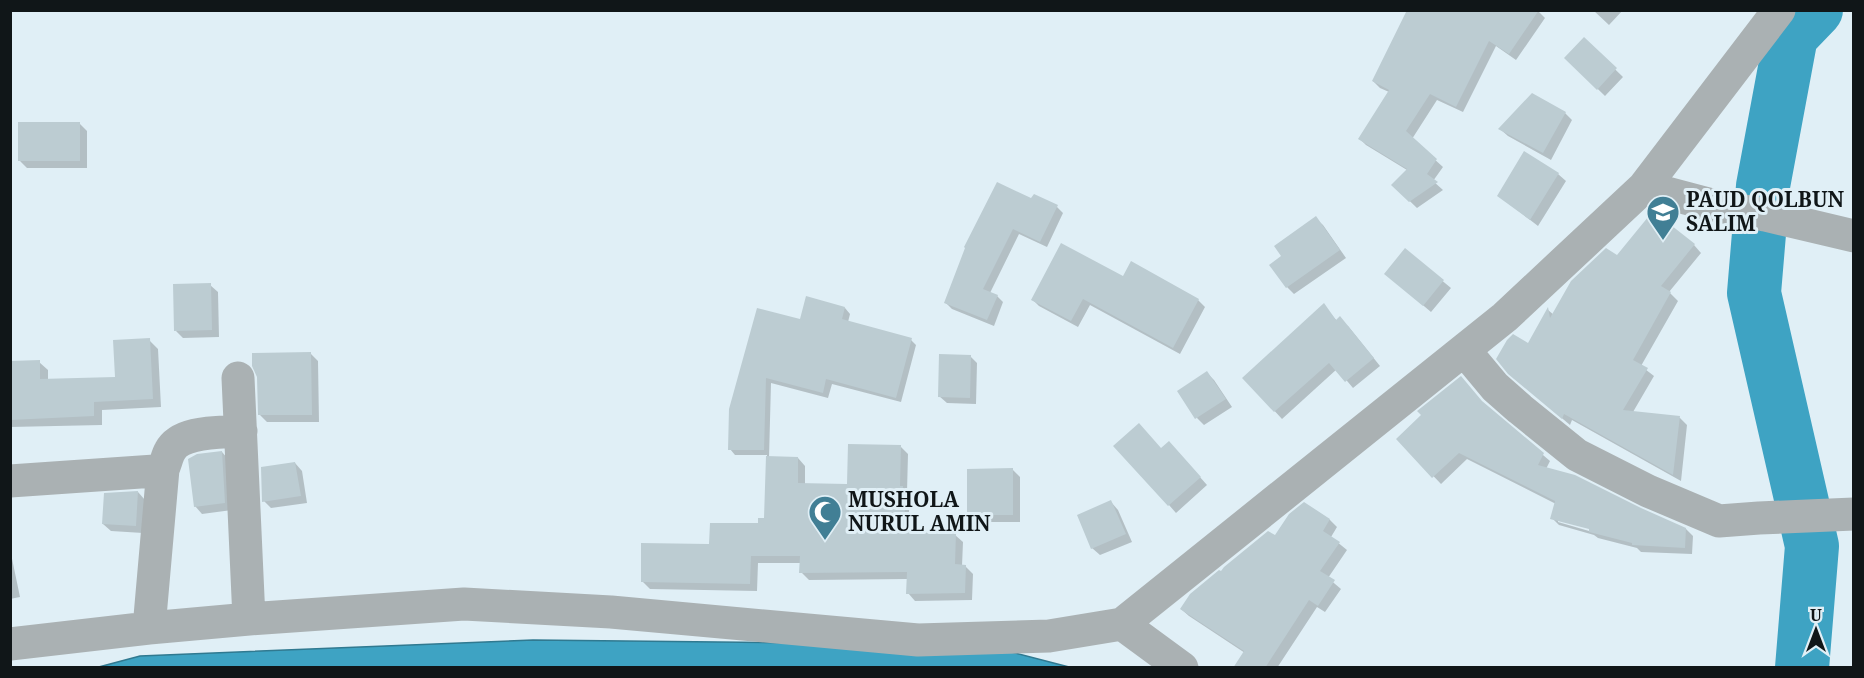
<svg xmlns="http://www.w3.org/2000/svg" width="1864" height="678" viewBox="0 0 1864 678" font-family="'Noto Serif',serif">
<rect width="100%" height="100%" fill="#e0eff6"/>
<path fill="#3ea3c3" stroke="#307990" stroke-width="1.5" d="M533 640 984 645 1069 667 95 668 140 656Z"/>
<path fill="#0003" fill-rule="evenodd" d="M1537 10 1545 18 1516 60 1496 46 1463 112 1437 100 1412 139 1443 167 1433 181 1443 190 1417 208 1393 185 1407 170 1366 145 1360 139 1389 92 1380 88 1373 81Z
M1593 10H1623L1609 25Z
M1584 39 1623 77 1605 96 1566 58Z
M1565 113 1572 120 1551 160 1508 136 1500 129Z
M79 123 87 131V168H27L20 161Z
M1558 174 1566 181 1538 226 1499 196Z
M1032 200 1057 207 1063 213 1047 247 1019 234 990 293 997 296 1003 302 994 326 952 309 946 303Z
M1315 218 1323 225 1346 258 1294 294 1287 287 1283 256Z
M1694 245 1701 253 1669 292 1678 301 1641 366 1654 376 1633 412 1680 418 1687 425 1681 481 1572 420 1570 425 1518 381 1528 345 1548 310 1554 315 1618 257Z
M1405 250 1451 288 1431 312 1386 274Z
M1123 278 1198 300 1205 307 1180 354 1090 305 1078 327 1039 306 1032 299Z
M210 285 218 292 219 337 183 338 176 331Z
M1324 306 1337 321 1348 326 1380 366 1353 388 1337 369 1282 419 1244 378Z
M845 308 850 314 848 322 911 340 916 345 901 402 832 384 828 398 771 383 769 458H798L805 466V485H848L901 447 908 454 907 492 910 495 909 512 912 515 911 534 955 535 963 542 962 566H965L973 574 972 600 915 601 908 593V579L809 580 801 572V563H758L757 591 650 589 642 581 711 546 760 525 766 519 767 455H735L730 449V410L801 321Z
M149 340 158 349 161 407 102 410V425L10 427V363L39 362 48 370V380L117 379Z
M311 354 318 361 319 422H267L260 415Z
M970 356 977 363 976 404 947 403 939 396Z
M1207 373 1214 380 1232 407 1204 425 1197 418Z
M1486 406 1550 461 1546 469 1686 529 1693 536 1692 554 1641 552 1637 548 1598 538 1594 535 1559 525 1552 518 1556 504 1467 459 1441 484 1398 439ZM1558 519 1597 530 1596 533 1558 522Z
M1161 449 1176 450 1207 485 1176 513 1169 505Z
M222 452 229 460 232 510 202 514 195 506Z
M295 463 302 471 307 503 271 508 264 501Z
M1012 469 1020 477V522H976L969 515Z
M138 492 145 500 143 533 111 531 103 524Z
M1111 502 1118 510 1132 542 1100 555 1092 548Z
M1305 504 1330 520 1337 527 1331 537 1347 550 1328 578 1341 589 1325 612 1317 607 1277 668H1235L1245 653 1189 616 1181 609 1221 573 1275 537Z
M10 549 20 597 10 599Z"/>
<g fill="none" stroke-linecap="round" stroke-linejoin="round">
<path stroke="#3ea3c3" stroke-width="54" d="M1802 668 1812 546 1754 293 1763 186 1791 36 1816 10"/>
</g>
<path fill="#bcccd2" d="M1407 10H1539L1509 54 1489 41 1456 107 1430 94 1406 131 1437 159 1427 174 1438 182 1409 202 1391 185 1407 169 1358 139 1389 90 1372 81Z
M1584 37 1617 68 1597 90 1564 58Z
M1532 93 1566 112 1543 153 1498 129Z
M18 122H80V161H18Z
M1524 151 1559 173 1530 220 1497 196Z
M997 182 1031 198 1034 194 1058 205 1040 242 1013 229 983 289 998 295 987 320 944 303 965 248 964 247Z
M1653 211 1695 244 1661 286 1671 292 1633 360 1648 368 1623 410 1680 416 1673 475 1564 414 1562 419 1508 374 1496 359 1507 340 1513 334 1528 343 1548 307 1550 318 1571 281 1606 248 1617 255Z
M1316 216 1340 250 1286 288 1269 265 1281 256 1274 246Z
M1061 243 1123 276 1131 261 1199 299 1173 348 1083 299 1071 321 1031 300Z
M1405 248 1444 280 1423 306 1384 274Z
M211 283 212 330 174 331 173 284Z
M806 296 845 307 842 319 912 338 896 398 826 379 823 393 766 378 764 450H728L729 409 757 308 800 319Z
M1324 303 1336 320 1340 316 1374 358 1345 382 1329 363 1274 412 1242 378Z
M150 338 153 399 94 402V416L10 420V361L40 360V379L115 377 113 340Z
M311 352 312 415H258L257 377 252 366V353Z
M939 354 971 355 970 398 938 397Z
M1207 371 1226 399 1195 419 1177 391Z
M1461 376 1482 401 1544 453 1538 465 1575 475 1641 508 1686 528 1685 548 1632 545V543L1589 532V529L1550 519 1555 501 1459 453 1432 478 1396 439 1421 415 1417 411Z
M1139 423 1161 448 1169 441 1201 477 1168 506 1113 446Z
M848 444 901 445 900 486H903L902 506H905L904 532 956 533 955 564 966 565 965 593 906 594 907 572 799 573 800 556H751L750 584 641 582V543L709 544 710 523H758V518H764L766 456 798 457V483L847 484Z
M222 451 225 503 194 507 188 459 197 454Z
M295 462 301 496 262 502 261 467Z
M1013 468V515H967V469Z
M138 491 136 526 102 524 104 493Z
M1111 500 1126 534 1091 549 1077 515Z
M1304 502 1330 519 1323 531 1340 542 1320 571 1335 580 1318 606 1309 600 1265 668H1233L1244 651 1180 609 1190 594 1219 570 1221 571 1224 567 1268 531 1275 535 1289 514Z"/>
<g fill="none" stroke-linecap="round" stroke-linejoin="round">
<path stroke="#aab1b3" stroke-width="33" d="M1644 187 1708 204 1765 215 1854 236
M1465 351 1495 387 1520 409 1577 455 1648 491 1719 521 1759 518 1854 514
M238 378 249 619
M10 481 155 471 163 469C166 463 167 456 170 451 181 430 221 433 241 431
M1122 624 1182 668
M149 628 163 469
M10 644 149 628 249 619 464 604 611 612 918 640 1049 636 1122 624 1505 317 1644 187 1779 10"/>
</g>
<defs>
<symbol id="school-pin" viewBox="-11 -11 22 30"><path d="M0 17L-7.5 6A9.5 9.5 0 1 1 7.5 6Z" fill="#417f95" stroke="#e0eff6"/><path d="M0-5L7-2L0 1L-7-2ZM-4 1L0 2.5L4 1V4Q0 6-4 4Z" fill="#fff"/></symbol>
<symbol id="mosque-pin" viewBox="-11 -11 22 30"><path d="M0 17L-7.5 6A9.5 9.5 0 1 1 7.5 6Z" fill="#417f95" stroke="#e0eff6"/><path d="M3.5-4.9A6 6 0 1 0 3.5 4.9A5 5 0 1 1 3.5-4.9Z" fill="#fff"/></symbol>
</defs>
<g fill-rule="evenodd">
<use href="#school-pin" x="1644" y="193" width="38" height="52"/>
<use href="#mosque-pin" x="806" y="493" width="38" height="52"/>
</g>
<g text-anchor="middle" stroke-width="6" stroke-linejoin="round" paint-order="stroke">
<g font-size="21" font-weight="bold" fill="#101618" stroke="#e0eff6" text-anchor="start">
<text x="1686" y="207">PAUD QOLBUN<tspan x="1686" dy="24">SALIM</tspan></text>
<text x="848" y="507">MUSHOLA<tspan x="848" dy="24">NURUL AMIN</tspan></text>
</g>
</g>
<rect width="1864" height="678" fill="none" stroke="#101618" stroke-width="24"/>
<g transform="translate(1816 630)" stroke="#e0eff6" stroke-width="4.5" paint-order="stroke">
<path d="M0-4.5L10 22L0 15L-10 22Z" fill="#101618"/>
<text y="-9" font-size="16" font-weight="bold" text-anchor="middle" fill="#101618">U</text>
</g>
</svg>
